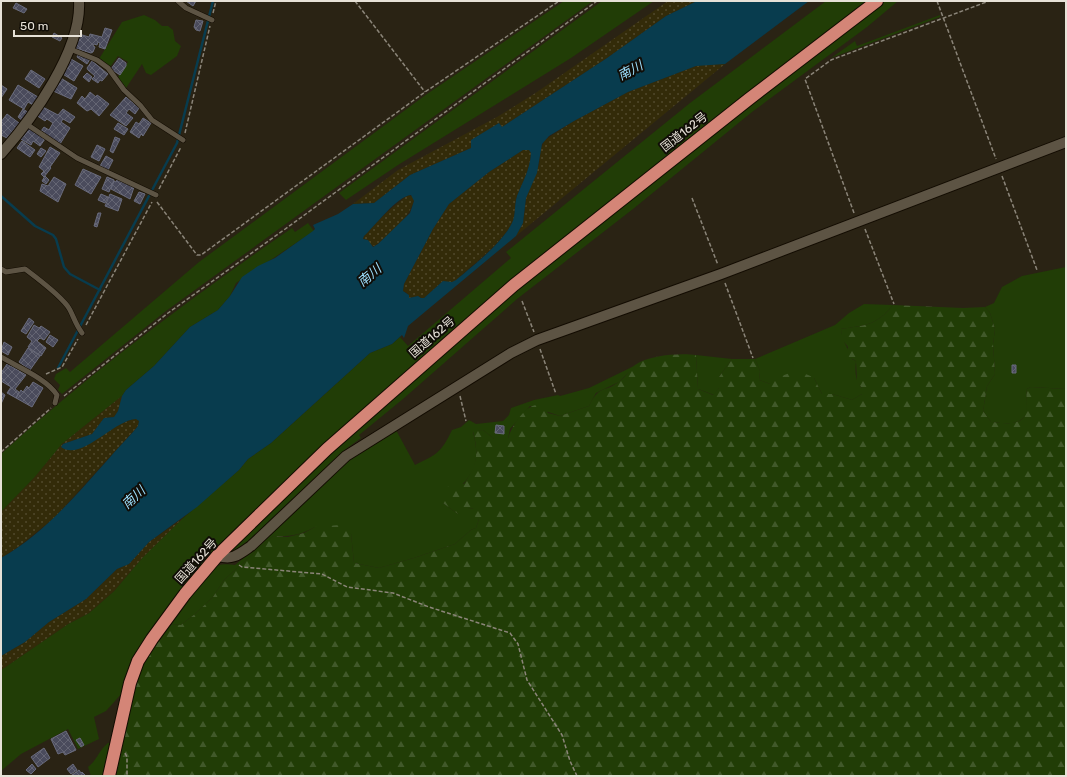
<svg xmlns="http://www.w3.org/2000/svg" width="1067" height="777" viewBox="0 0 1067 777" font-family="Rubik,'Noto Sans JP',sans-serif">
<defs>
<pattern id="forest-firs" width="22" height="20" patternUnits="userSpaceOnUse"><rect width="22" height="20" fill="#213d06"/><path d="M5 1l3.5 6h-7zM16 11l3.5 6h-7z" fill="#41592a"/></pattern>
<pattern id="sand-dots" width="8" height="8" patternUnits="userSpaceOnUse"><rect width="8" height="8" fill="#332b09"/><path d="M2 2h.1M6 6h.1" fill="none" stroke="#51492c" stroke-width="1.8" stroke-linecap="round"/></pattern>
<pattern id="building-cross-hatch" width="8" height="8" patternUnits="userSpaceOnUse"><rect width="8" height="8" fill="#4a4b5c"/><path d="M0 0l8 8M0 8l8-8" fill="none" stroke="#646573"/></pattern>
</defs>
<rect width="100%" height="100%" fill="#2a2314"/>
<path fill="#213d06" d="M564 1H593L166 311 62 394 58 390 60 385 54 379 56 374 66 368 70 372 199 262 427 94Z
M602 1H654L571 58 398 165 346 200 339 193Z
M826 1H870L300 467 215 552 124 691 106 711 94 717 99 739 78 749 68 729 21 754 1 771V670L68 624 89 613 114 591 143 557 182 519 239 470 248 459 271 443 370 353 392 344 400 337 408 346 511 258 506 252 690 103Z
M885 1H898L867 27 752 112 633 209 517 299 403 399 359 435 361 438C354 443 347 448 341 453 319 473 257 549 231 552L233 546 352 433 517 289Z
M144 15 155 20 162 26H168L173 30 175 41 181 46 177 56 151 75 146 73 142 64 126 88 118 77 128 62 118 56 110 67 99 59 122 22Z
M940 15V17L831 58 855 41 857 46Z
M308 223 314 231 236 283 230 296 218 310 190 327 154 366 126 390 122 396 62 444 35 477 1 512V454C92 371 191 298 292 228L295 232Z
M1066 267V389L1031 387 1027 389C1026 396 1028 408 1026 414 1020 427 1001 423 991 422L983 411 987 386 995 374 993 344 995 329 990 313 985 307 994 303 1002 287 1022 276Z
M864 304 893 305C876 326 866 325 841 329 842 340 848 348 852 359L856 361C855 372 855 380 862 388V394L852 400 832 394H822L814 378 770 384 759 380 760 371 755 359 835 325 849 313Z
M696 355 732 359 719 377V388L714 395 698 389Z
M636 365 619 382 596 393 589 406 560 416 530 406 510 429 508 439H494L483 430 473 432C483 469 469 479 443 503L458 514 469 508 474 509 479 519 476 528 471 530 455 544 414 558 379 568 354 563 351 534 315 527C301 535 289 537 273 536L224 580 213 597 195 614 181 625 168 624 212 569C220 563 226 564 235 565 277 532 310 490 351 457 364 446 381 439 396 430L415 465C437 454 441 453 452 430L461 427 469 420 476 424 503 421 509 415 511 408 534 400 558 395 560 396 589 388Z
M108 743H111L104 776H91L88 767C98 759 98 751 108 743Z"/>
<path fill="url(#forest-firs)" d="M893 305 963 308 985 307 990 313 995 329 993 344 995 374 987 386 983 411 991 422C1001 423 1025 427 1026 411 1027 404 1026 396 1027 389L1031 387 1066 389V776H113L135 684 142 664 168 624 181 625 195 614 213 597 224 580 273 536 288 537 304 533 315 527 339 525 351 534 354 563 379 568 414 558 455 544 471 530 476 528 479 519 474 516V509L469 508 464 513 458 514 443 503 442 495 452 481 464 484C477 464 479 455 473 431L483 430 494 439H508C511 425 535 389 548 413L560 416 589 406C600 384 605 393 620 381 626 377 629 370 635 365 649 355 680 353 696 355L698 389 713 395 719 388V377L732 359H755L760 371 759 380 770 384C784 373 797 367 814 378L822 394H832L852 400 862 394V388L857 382 856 361 846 355 848 347 842 339 841 329C866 325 876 326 893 305Z"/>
<path fill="url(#sand-dots)" d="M668 1H697L666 16 607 58 502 127 499 123 472 140 471 148 410 175 374 203 353 204 398 170 497 117 537 92Z
M705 64H725L516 236 523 223 527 192 539 165 541 148 545 140 574 121 628 92 696 66Z
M523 150H529L531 153C530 170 523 181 517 196 514 205 516 215 512 223 501 244 473 264 456 280L452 283 443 281 424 298H421L418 296 409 298 407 293 403 291 404 284 433 229 449 204 489 172Z
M408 195 414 197C414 214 388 237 374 246L370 245 368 240 363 239 364 236 386 213Z
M122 396 121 406 114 417 104 418 92 434 63 444 61 447 105 433 120 424 136 418 139 421 138 426 54 518 18 547 1 558V512L35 477 62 444Z
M182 519 143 557 114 591 89 613 68 624 1 670V656L25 642 49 622 86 599 117 569 129 564 149 542Z"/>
<path fill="#083c4e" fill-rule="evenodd" d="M697 1H809L725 64 696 66 628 92 574 121 549 136 542 144 537 173 526 198 523 223 516 236 408 326 404 338 402 335 392 344 370 353 271 443 248 459 239 470 197 507 149 542 129 564 117 569 86 599 49 622 25 642 1 656V558C53 529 92 475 133 432L138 426 139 421 136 419C114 420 81 462 61 447L63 444 92 434 104 418 114 417 118 411 122 396 126 390 154 366 190 327 218 310 230 296 242 277 258 266 275 258 313 231 315 229 313 225 338 214 353 204 374 203 410 175 471 148V140L499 123 502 127 607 58 666 16ZM523 150H529L531 153C530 170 523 181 517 196 514 205 516 215 512 223 502 243 473 266 456 280L452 282 443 281 424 298H421L418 296 409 298V295L403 291 404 284 433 229 449 204 489 172ZM411 195 414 201 410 213 378 244 373 247 368 240 363 239 364 236C375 226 397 196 411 195Z"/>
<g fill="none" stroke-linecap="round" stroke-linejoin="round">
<path stroke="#083c4e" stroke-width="2.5" d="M1 196 35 226 53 235 56 239 64 267 70 274 100 290
M58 368 177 143 213 1"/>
</g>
<path fill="url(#building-cross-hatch)" stroke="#696b7c" d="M186 1H196L193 6Z
M16 3 27 9 24 13 13 8Z
M196 20 203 21 200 31 196 30 194 27Z
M105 28 112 30 105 49 99 47 100 43 98 42 97 45 94 44 93 46 95 47 93 52 91 53 75 48 79 34 89 37 90 34 102 37Z
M54 33 62 38 60 41 52 37Z
M79 53 90 59 87 64 77 57Z
M119 58 126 63V66L120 75 111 69Z
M71 59 83 66 74 81 61 73Z
M92 61 108 74 102 81 100 80 98 83 92 79 95 76 88 70 87 68Z
M31 70 45 79 39 88 25 79Z
M87 73 92 77 89 82 83 77Z
M59 77 77 88 71 99 51 90Z
M1 85 7 89 1 98Z
M18 85 38 97 33 105 28 102 24 109 9 100Z
M90 92 96 97 97 95 100 97 109 104 99 116 91 109 87 111 77 103 82 96 85 99Z
M126 97 139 108 135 114 129 109 126 113 133 118 126 126 110 115Z
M41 106 58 115 63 109 75 117 70 123 63 119 61 122 70 128 60 144 41 131 44 127 49 130 53 123 47 119 45 121 36 115Z
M23 109 29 113 23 121 18 117Z
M7 114 19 123 7 138 1 135V122Z
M143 118 151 123 143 136 141 134 139 138 130 132 136 122 139 124Z
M118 123 128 129 124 135 114 129Z
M27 127 45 139 40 146 33 141 31 145 19 138Z
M115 137 120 139 113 153 110 151Z
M22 141 35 150 30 157 17 148Z
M97 145 105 149 99 161 91 157Z
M50 147 60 153 50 167 51 168 44 177 41 174 44 171 39 167Z
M41 148 46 151 41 157 37 154Z
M106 156 113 160 108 170 100 166Z
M83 169 101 177 91 194 75 185Z
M45 176 49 180 46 184 42 181Z
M54 177 66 184 58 202 40 191 42 184 48 186Z
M107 177 114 180 109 192 102 189Z
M117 180 134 187 130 199 111 189 114 181 116 182Z
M139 192 145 194 140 204 134 201Z
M101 194 108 197 105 203 98 200Z
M110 194 122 199 118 211 105 206Z
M98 213H101L97 227 94 226Z
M29 318 34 322 26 334 21 331Z
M34 325 39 328 41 326 50 332 44 340 40 338 37 341 46 348 41 356 28 347 32 341 27 337Z
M50 335 58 340 53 347 46 342Z
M4 342 12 347 8 355 1 351Z
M28 348 40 356 30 370 19 362Z
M7 364 26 375 15 389 19 392 16 398 7 393 11 387 1 381V373Z
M1012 365H1016V373H1012Z
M33 382 43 388 32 407 16 398 21 390 23 392 27 386 29 388Z
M1 392 5 395 1 404Z
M496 425 504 426V434L495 433Z
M66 731 76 750 65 755 63 752 58 754 51 739Z
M80 738 84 745 81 747 76 740Z
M44 748 50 758 38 767 31 757Z
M32 764 36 769 31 774 26 770Z
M73 764 77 770 71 774 67 769Z
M79 770 81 773 82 772 86 776H73L72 775Z"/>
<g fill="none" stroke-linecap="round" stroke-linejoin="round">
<defs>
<path id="lane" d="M178 1 186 8 212 20
M70 49 97 60 108 68 124 90 140 105 152 120 183 140
M25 123 77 158 156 195
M1 269 6 272 25 269C37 278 64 298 70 310 74 318 76 325 82 333
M1 357C18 367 47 379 57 395L55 403"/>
<path id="street" d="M1 154C32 119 82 50 79 1
M218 555C231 562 241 553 251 546L346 456 511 353 537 340 721 274 1066 142"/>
<path id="highway" d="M109 776 130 683 138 661 152 639 185 594 218 555 327 449 514 285 749 99 877 1"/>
</defs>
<use href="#lane" stroke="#130c02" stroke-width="6"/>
<use href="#street" stroke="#130c02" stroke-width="12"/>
<use href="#highway" stroke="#130c02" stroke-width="14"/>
<path stroke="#8b8579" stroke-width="1.5" stroke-dasharray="4 2" stroke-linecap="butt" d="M355 1 425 92
M937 1 996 159
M213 13 216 1
M185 133 210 26
M1002 176 1037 270
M159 189 181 147
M692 198 718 265
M157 202 197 255H201L425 92 559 1
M854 213 805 79 831 60 989 1
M865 229 894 304
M725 283 753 358
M522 301 534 332
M86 325 152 202
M540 349 556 394
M46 374 62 367 78 339
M64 396 168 313 288 227 597 1
M460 396 466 421
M1 452 51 408
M239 565 242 567 322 574 347 587 393 593 429 607 510 633 518 644 527 680 562 735 570 761 577 776
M125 753 127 757V776"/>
<use href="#lane" stroke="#5d5444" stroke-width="5"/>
<use href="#street" stroke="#5d5444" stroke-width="10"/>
<use href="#highway" stroke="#d48577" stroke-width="12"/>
</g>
<g text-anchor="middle" stroke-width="4" stroke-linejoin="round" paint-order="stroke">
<g font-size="12" fill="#e6e1d7" stroke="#100d07">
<text transform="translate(684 132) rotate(-38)" y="4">国道162号</text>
<text transform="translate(432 337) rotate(-41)" y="4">国道162号</text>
<text transform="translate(196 561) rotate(-48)" y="4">国道162号</text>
</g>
<g font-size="13" font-style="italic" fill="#9cdefc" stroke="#100d07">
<text transform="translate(630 70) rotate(-28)" y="5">南川</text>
<text transform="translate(369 275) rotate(-40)" y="5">南川</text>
<text transform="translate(133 497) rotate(-43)" y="5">南川</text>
</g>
</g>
<rect width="1067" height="777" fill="none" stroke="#e6e1d7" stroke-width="4"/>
<path d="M14 30v6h67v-6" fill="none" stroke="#e6e1d7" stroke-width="2"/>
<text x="20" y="30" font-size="12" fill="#e6e1d7" stroke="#100d07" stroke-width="3" paint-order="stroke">50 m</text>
</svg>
